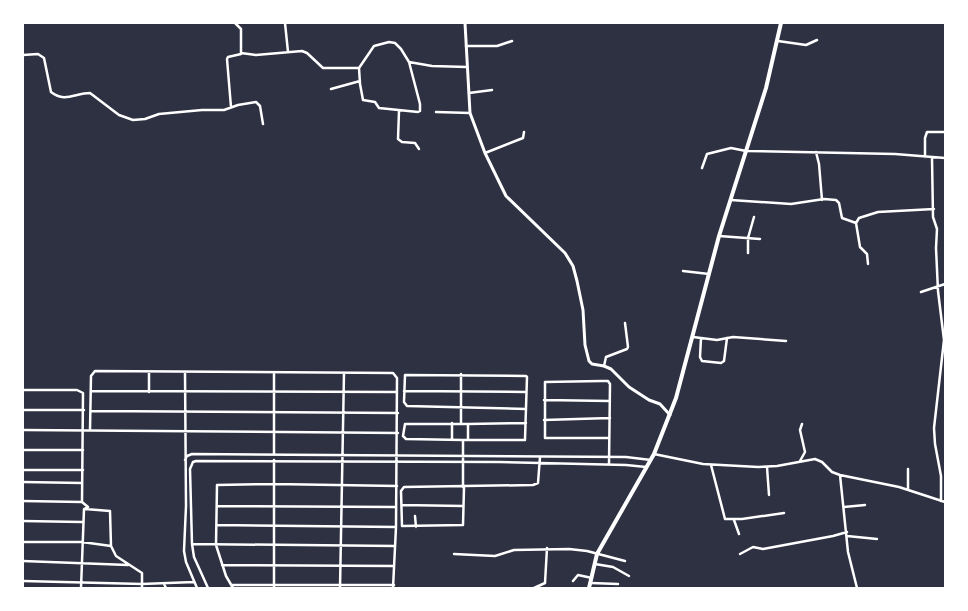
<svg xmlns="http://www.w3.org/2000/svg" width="968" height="611" viewBox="0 0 968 611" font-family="'DejaVu Sans',sans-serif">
<rect width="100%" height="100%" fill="#2d3142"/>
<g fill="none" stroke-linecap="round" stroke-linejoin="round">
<path stroke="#fff" stroke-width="2.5" d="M285 23 288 52
M778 41 806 45 817 40
M466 46H497L512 41
M241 53 256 55 302 51 307 53 323 68H359L360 84 363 100 375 102 379 108 418 112 420 111V104L409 62 401 49 395 43 389 42 374 46 359 68
M23 55 38 54 44 58 51 92C65 103 75 93 90 93L119 115 133 120 145 119 159 114 202 110H224L238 105 256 102 260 106 263 124
M409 62 432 66 467 67
M331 89 360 81
M469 93 492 90
M231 107 227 59 228 57 241 54V29L235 23
M399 111 398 139 402 142 415 143 419 149
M436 112 470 113
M816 152 819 164 822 200
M485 153 523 138 524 132
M925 157V138L927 132H945
M932 158 933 217 937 229 936 248 938 291 944 340 934 428 935 444 941 476V501
M702 168 707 154 731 148 746 151 895 154 945 158
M731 200 791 204 824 199 836 200 839 203 842 218 856 223 859 218 878 212 934 209
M856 223 860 247 867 254 868 264
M719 236 760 239
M748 253V238L754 217
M683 271 709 274
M921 292 945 284
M693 337 717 340 733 337 786 341
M701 338 700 357 702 361 721 363 724 361 727 338
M604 366 606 357 627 349 628 347 625 323
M185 372 186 506 184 551 186 562 197 588
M274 373V454
M461 374V424
M23 390H77L83 393 82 502 88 507 84 509 81 588
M91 391 397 392
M404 391 526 392
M149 392V372
M544 400 610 401
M23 410H84
M91 411 398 413
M544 420 610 418
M452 423V440
M468 424 526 423
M23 430 398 433
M90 430 91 376 95 371 393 373 397 378 396 527 393 588
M609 438H545V382L601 381H608L610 384 609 464
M463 440 406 439 403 436 405 424H468V440H463V487L464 488 463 525 402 526 401 491 404 487 533 485 538 483 540 457
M468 440H525V439L527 377 526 376 405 375 404 402 407 406 526 409
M23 450H83
M654 454 703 464 758 467 777 466 815 459 822 462 832 472 840 475 899 487 945 502
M185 460 187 456 192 454 626 457 651 460
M800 461 805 452 800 430 802 424
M711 465 725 519H742L784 513
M767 467 769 495
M23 470H83
M840 475 848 552 857 588
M23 482 82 483
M908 490V469
M23 501 82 502
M402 505 463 506
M217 506 396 507
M844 507 865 505
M85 509 110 511 111 546 116 556 142 573V588
M415 516 416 527
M734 520 739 534
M23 521 82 522
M217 525 396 527
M847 536 877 539
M23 542H82L111 546
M192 544 395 546
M454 554 495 556 514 550 569 549 587 551 625 561
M740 554 753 547 763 549 833 536 847 532
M23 561 128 565
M595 564 613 567 629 576
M222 565 394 566
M23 581 142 584 194 582
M573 581 578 575 592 578
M591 583 618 584
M164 584 166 588
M232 585H394
M208 588 194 557 192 544 190 469 193 462 196 461 499 462 626 465 646 467
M233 588 226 576 216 545 217 485 274 484 397 486
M274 588V460
M340 588 344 373
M534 588 545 583 547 548"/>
<path stroke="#fff" stroke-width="3" d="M465 23 470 113 485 153 506 196 565 253 573 266 577 281 583 310 585 345 589 361 592 364 604 366 611 369 629 387 649 400 660 404 670 415"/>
<path stroke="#fff" stroke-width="4" d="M589 588 597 554 654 454 676 398 719 236 766 88 781 23"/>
</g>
<rect width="968" height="611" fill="none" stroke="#ffffff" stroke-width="48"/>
</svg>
